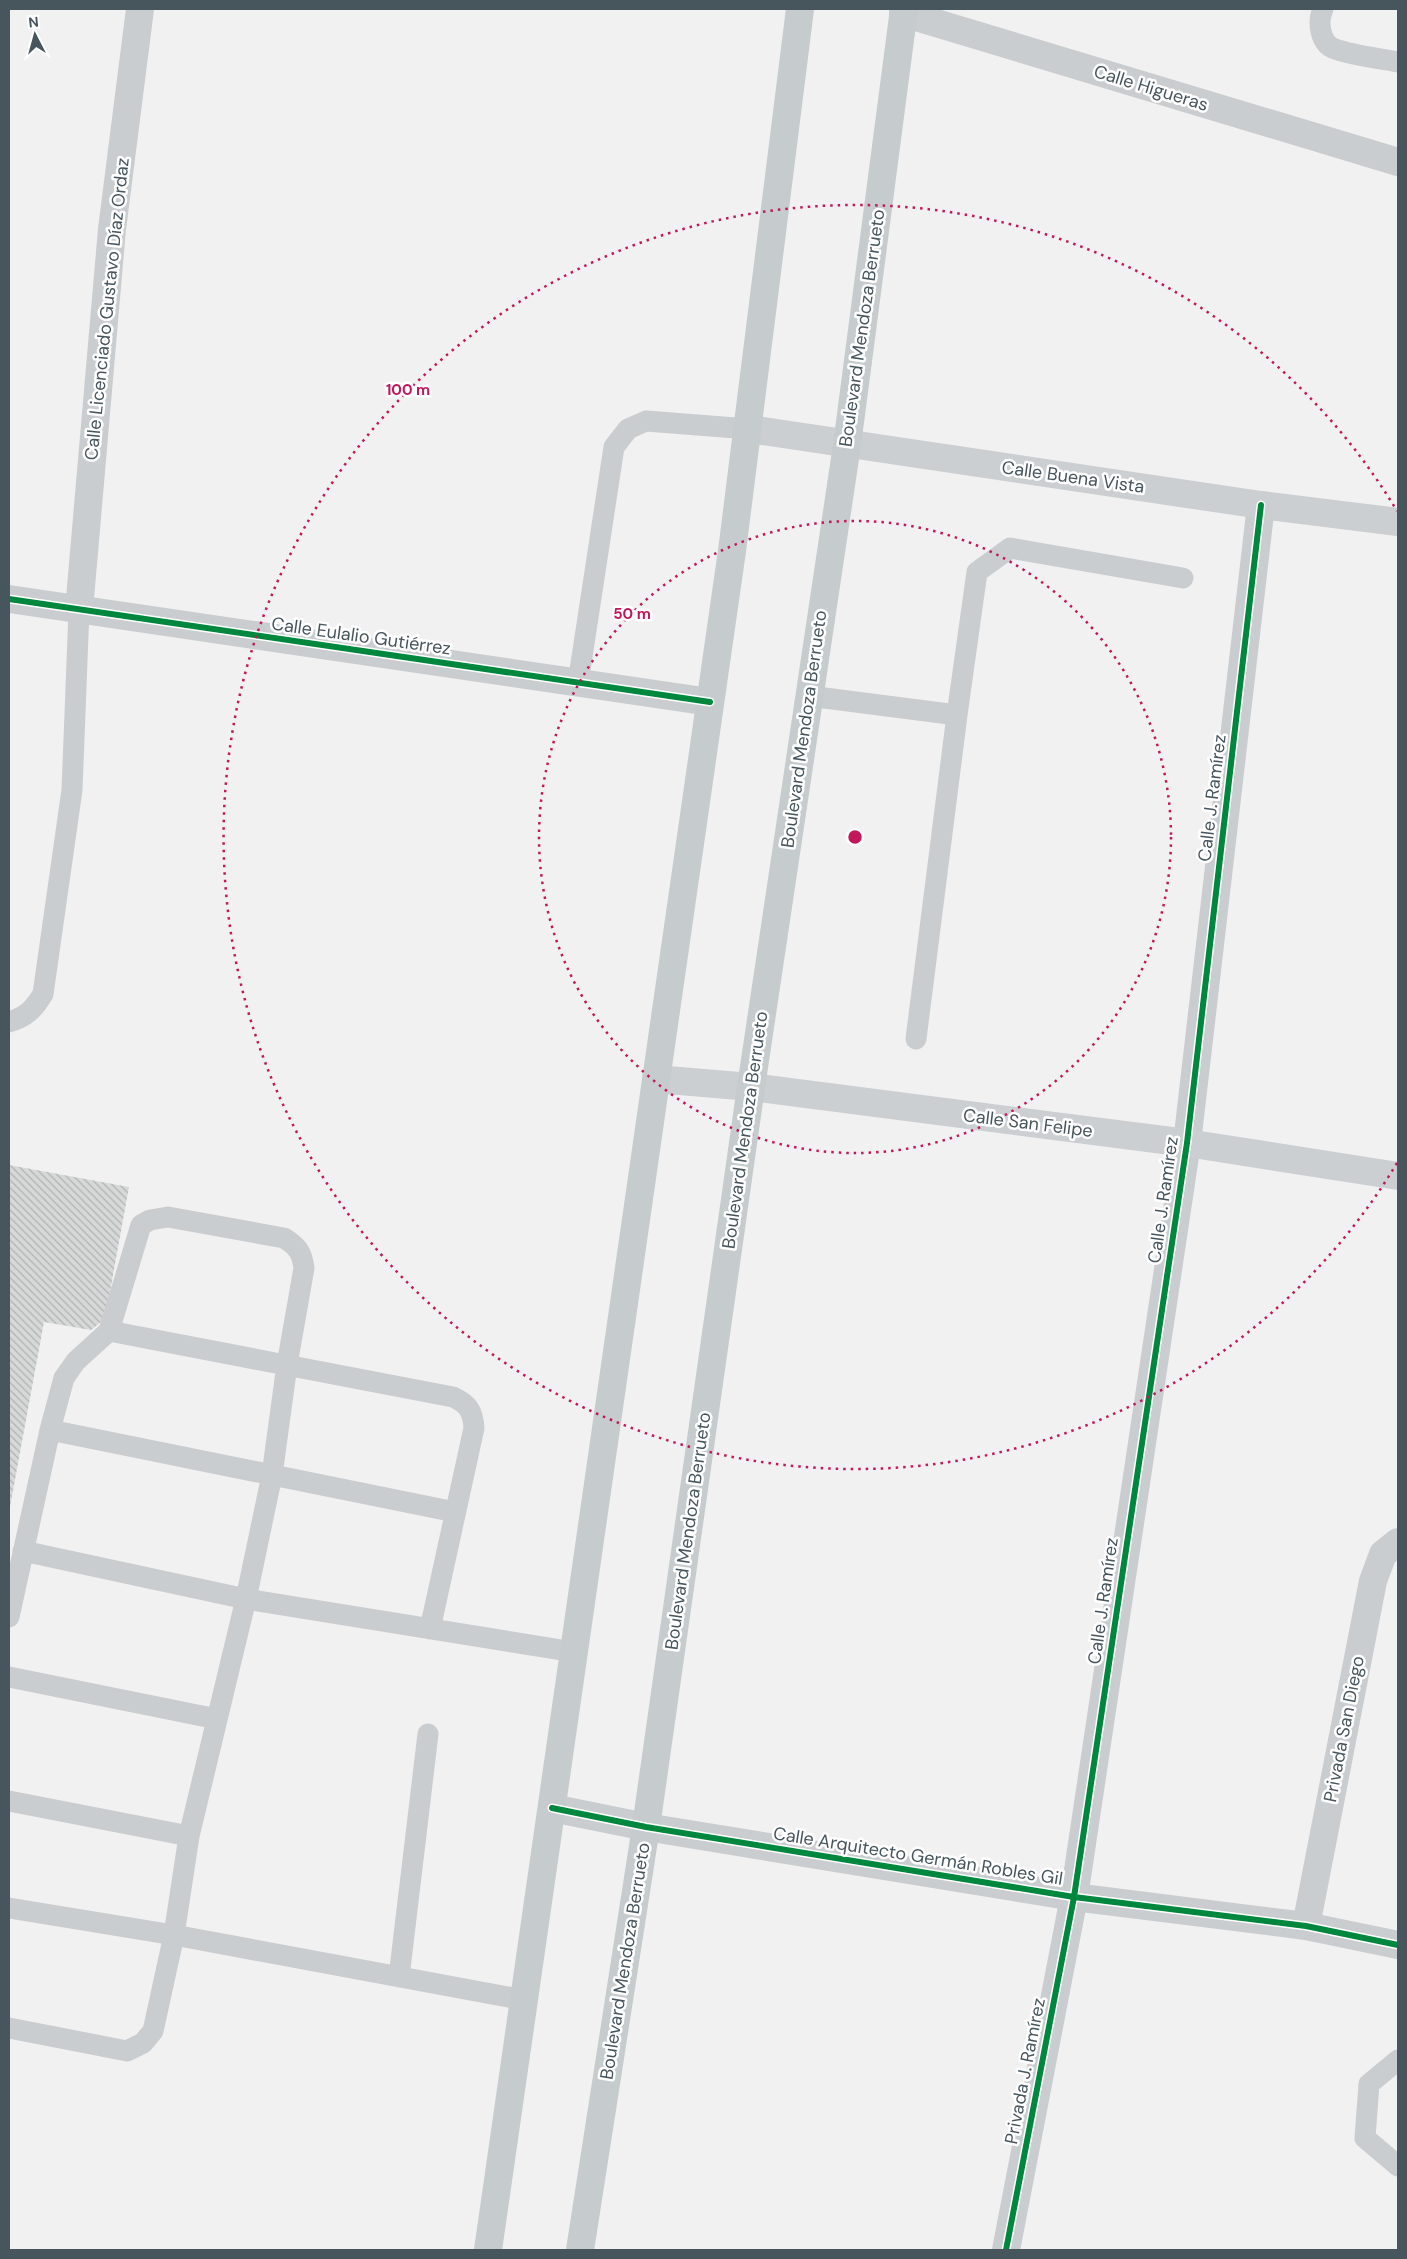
<svg xmlns="http://www.w3.org/2000/svg" width="1407" height="2259" viewBox="0 0 1407 2259" font-family="'DM Sans',sans-serif">
<defs>
<pattern id="building-back-hatch" width="6" height="6" patternUnits="userSpaceOnUse" patternTransform="scale(1.25)"><rect width="6" height="6" fill="#d7d9d9"/><path d="M-1 5l2 2M0 0l6 6M5-1l2 2" fill="none" stroke="#b0b3b3"/></pattern>
</defs>
<rect width="100%" height="100%" fill="#f1f1f1"/>
<path fill="url(#building-back-hatch)" d="M9 1165 129 1187 105 1319 91 1330 44 1322 10 1507Z"/>
<g fill="none" stroke-linecap="round" stroke-linejoin="round">
<path stroke="#cacdcf" stroke-width="21" d="M1323 9C1317 22 1320 44 1335 49 1355 56 1378 58 1398 62
M578 683 614 447 628 429 646 421 749 429
M809 696 957 715 977 572 1010 548 1183 578
M9 1022C26 1017 34 1009 43 994L72 790 79 610
M916 1039 957 715
M109 1331 453 1397C468 1404 473 1411 474 1428L430 1629
M50 1430 455 1512
M23 1551 246 1599 574 1652
M9 1617 50 1430 64 1378 76 1361 109 1331 141 1225 150 1220 168 1217 284 1238C297 1246 302 1252 304 1268L287 1365 272 1475 246 1599 189 1836 174 1935 153 2031 143 2043 127 2051 9 2028
M9 1677 217 1719
M9 1801 189 1836
M9 1908 174 1935 524 2000
M399 1977 428 1734
M1398 2060 1369 2084 1365 2138 1398 2166"/>
<path stroke="#cacdcf" stroke-width="28" d="M903 13 1398 162
M9 599 710 702
M79 610 112 229 140 9
M552 1808 646 1827 1074 1897 1306 1926 1398 1945
M1306 1926 1373 1581 1383 1554 1398 1542
M1006 2250 1074 1897 1187 1143 1261 505"/>
<path stroke="#cbcfd2" stroke-width="28" d="M749 429 1261 505 1398 522
M656 1079 751 1087 1187 1143 1398 1176"/>
<path stroke="#c6cbcd" stroke-width="28" d="M488 2250 732 551 800 9
M580 2250 646 1827 751 1087 847 445 904 9"/>
<defs>
<path id="cycleway" d="M9 599 710 702
M552 1808 646 1827 1074 1897 1306 1926 1398 1945
M1006 2250 1074 1897 1187 1143 1261 505"/>
</defs>
<use href="#cycleway" stroke="#fff" stroke-width="9"/>
<use href="#cycleway" stroke="#00873e" stroke-width="6"/>
</g>
<g fill="none" stroke="#c2185b" stroke-width="2.5" stroke-dasharray="2.5 5">
<circle cx="855" cy="837" r="316"/>
<path d="M1397 1163A632 632 0 1 1 1397 511"/>
</g>
<g text-anchor="middle" stroke-width="5" stroke-linejoin="round" paint-order="stroke">
<g font-size="18" fill="#47555d" stroke="#fff">
<text transform="translate(1151 88) rotate(17)" y="6">Calle Higueras</text>
<text transform="translate(107 309) rotate(-84)" y="6">Calle Licenciado Gustavo Díaz Ordaz</text>
<text transform="translate(862 328) rotate(-82)" y="6">Boulevard Mendoza Berrueto</text>
<text transform="translate(1073 477) rotate(8)" y="6">Calle Buena Vista</text>
<text transform="translate(361 636) rotate(8)" y="6">Calle Eulalio Gutiérrez</text>
<text transform="translate(804 729) rotate(-82)" y="6">Boulevard Mendoza Berrueto</text>
<text transform="translate(1212 798) rotate(-83)" y="6">Calle J. Ramírez</text>
<text transform="translate(1028 1123) rotate(7)" y="6">Calle San Felipe</text>
<text transform="translate(745 1130) rotate(-82)" y="6">Boulevard Mendoza Berrueto</text>
<text transform="translate(1163 1200) rotate(-82)" y="6">Calle J. Ramírez</text>
<text transform="translate(688 1531) rotate(-82)" y="6">Boulevard Mendoza Berrueto</text>
<text transform="translate(1103 1601) rotate(-82)" y="6">Calle J. Ramírez</text>
<text transform="translate(1344 1729) rotate(-79)" y="6">Privada San Diego</text>
<text transform="translate(918 1856) rotate(9)" y="6">Calle Arquitecto Germán Robles Gil</text>
<text transform="translate(625 1961) rotate(-81)" y="6">Boulevard Mendoza Berrueto</text>
<text transform="translate(1025 2071) rotate(-79)" y="6">Privada J. Ramírez</text>
</g>
</g>
<circle cx="855" cy="837" r="8" fill="#c2185b" stroke="#fff" stroke-width="2.5"/>
<g font-size="15" text-anchor="middle" font-weight="bold" fill="#c2185b" stroke="#fff" stroke-width="5" stroke-linejoin="round" paint-order="stroke">
<text x="408" y="395">100 m</text>
<text x="632" y="619">50 m</text>
</g>
<rect width="1407" height="2259" fill="none" stroke="#47555d" stroke-width="20"/>
<g transform="translate(35 35) rotate(354)" stroke="#ffffff" stroke-width="4" paint-order="stroke">
<path d="M0-4L9 19L0 12L-9 19Z" fill="#47555d"/>
<text y="-8" font-size="14" font-weight="bold" text-anchor="middle" fill="#47555d">N</text>
</g>
</svg>
